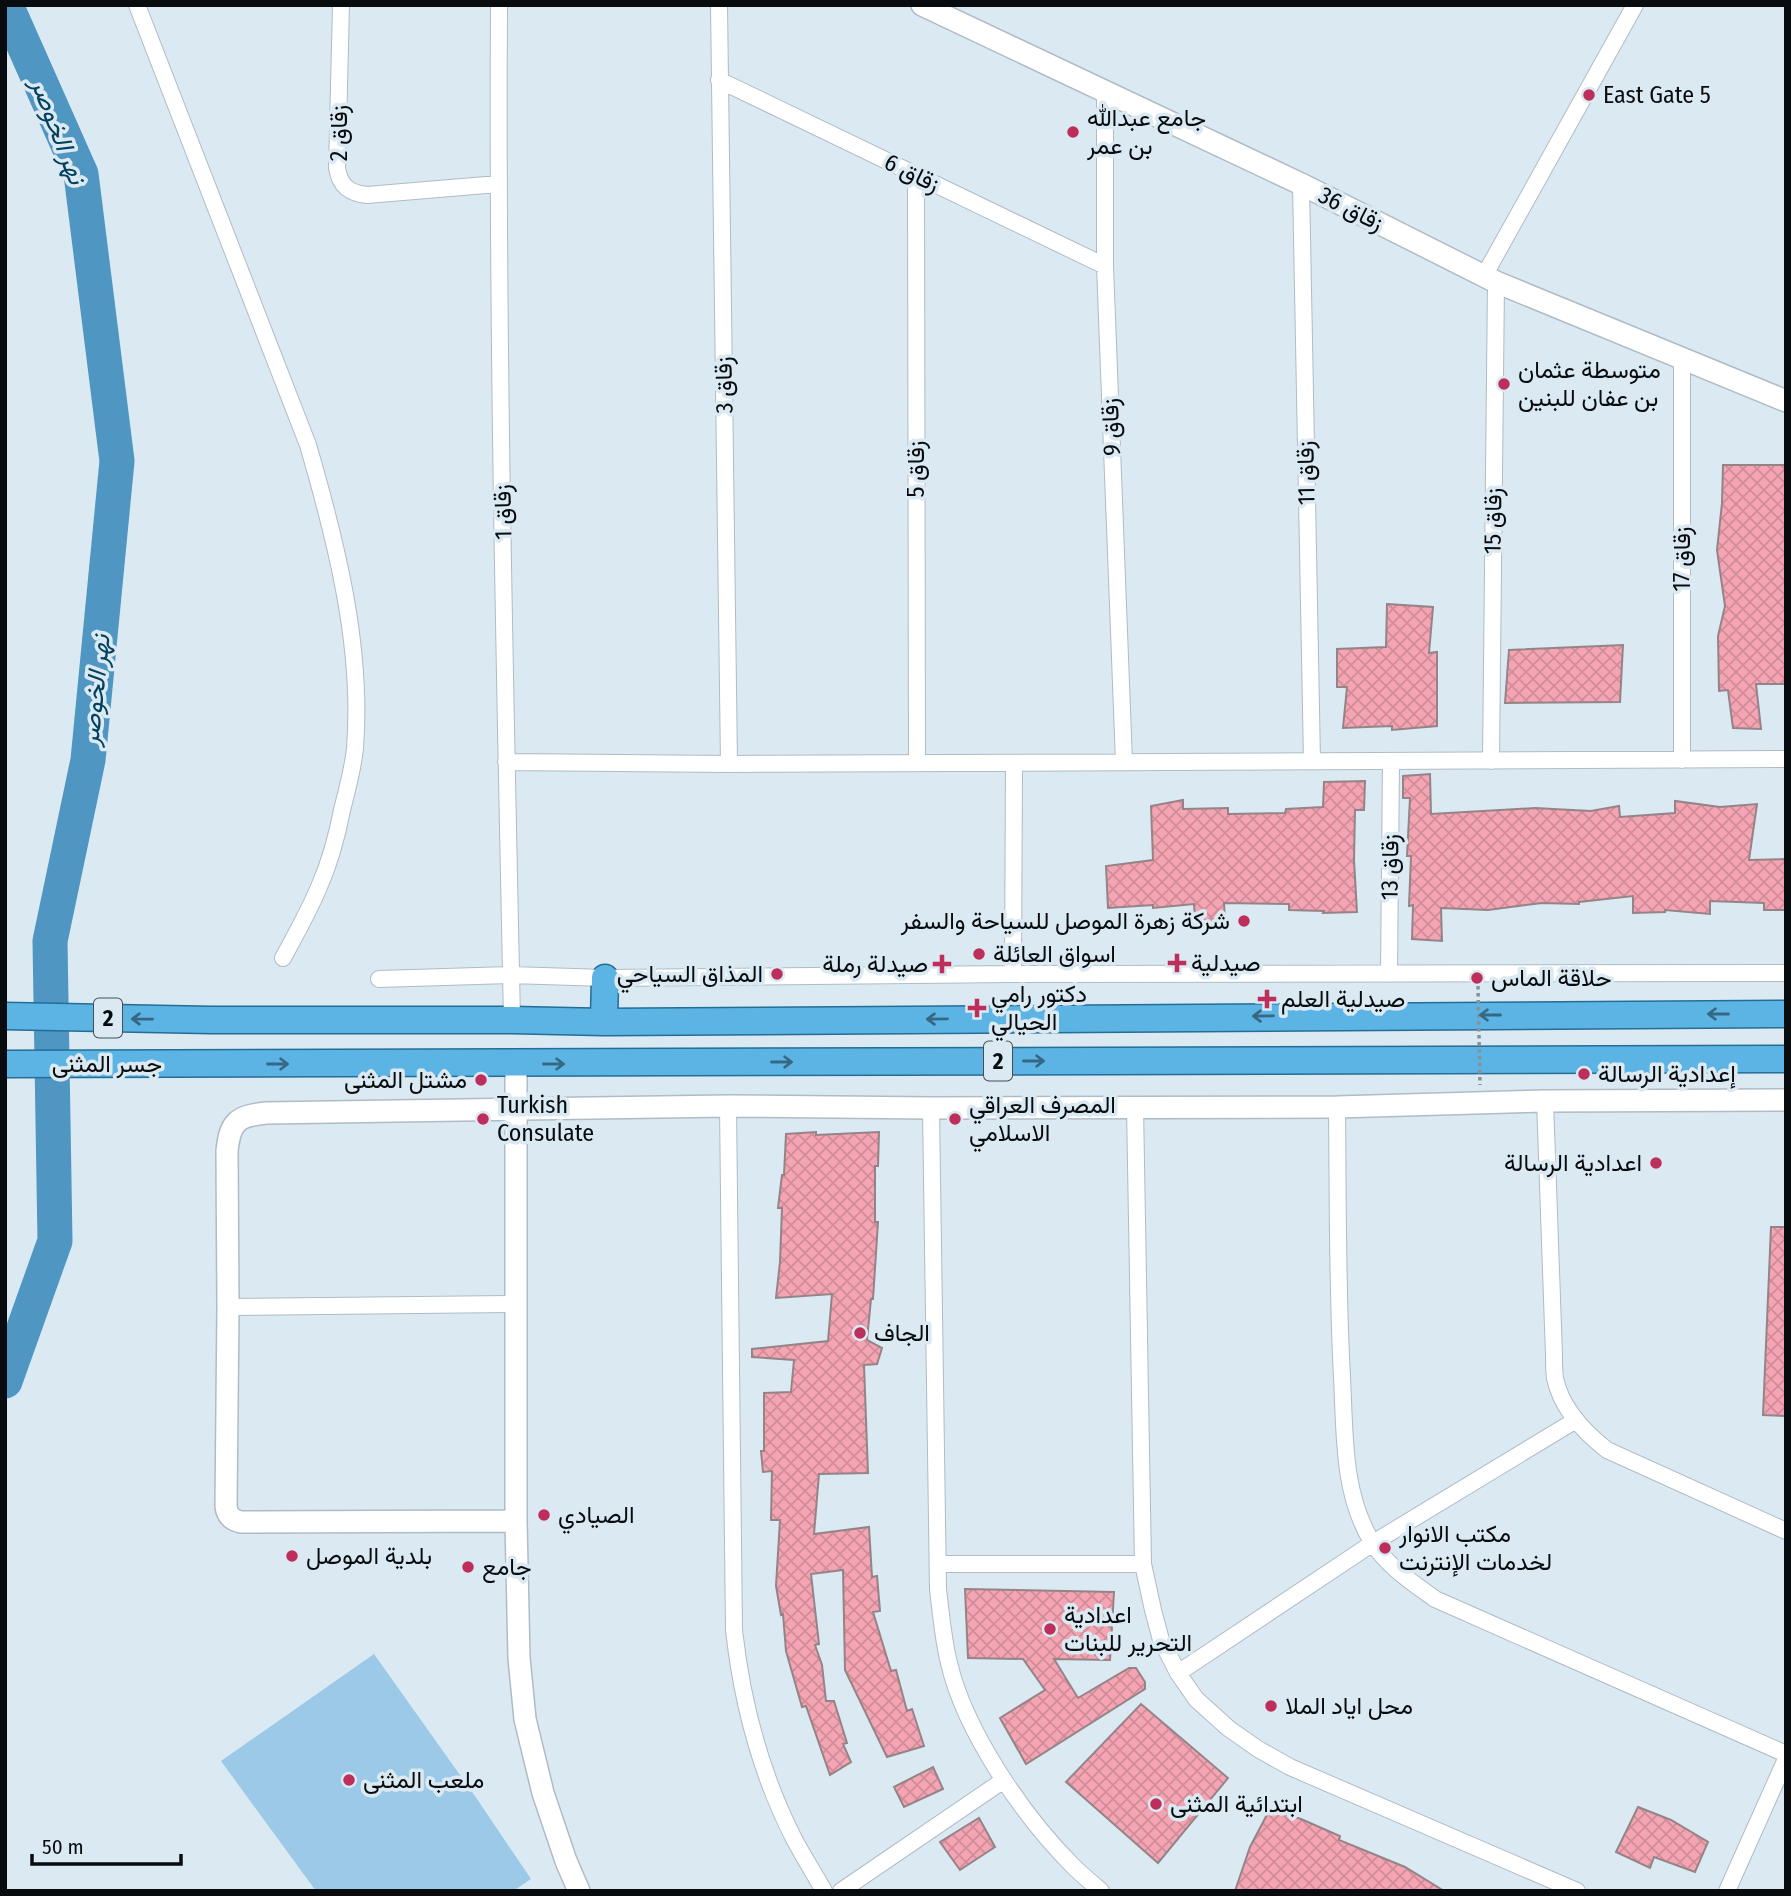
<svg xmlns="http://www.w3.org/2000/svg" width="1791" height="1896" viewBox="0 0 1791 1896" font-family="'Fira Sans Condensed',Vazirmatn,sans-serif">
<defs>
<pattern id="building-cross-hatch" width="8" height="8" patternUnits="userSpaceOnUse" patternTransform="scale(1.75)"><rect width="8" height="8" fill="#f4a4b2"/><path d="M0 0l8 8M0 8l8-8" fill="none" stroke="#d08c98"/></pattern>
</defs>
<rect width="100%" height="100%" fill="#dbe9f2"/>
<path fill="#9bc9e7" d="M374 1654 477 1799 531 1879 513 1891H316L221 1761Z"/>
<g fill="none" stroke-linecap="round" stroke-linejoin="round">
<path stroke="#4f96c2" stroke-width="35" d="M5 1381 55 1241 50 941 88 760 117 461 81 174 6 5"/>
</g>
<path fill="url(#building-cross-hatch)" stroke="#948487" stroke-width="2" d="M1723 465H1786V684H1756L1761 729 1733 728 1728 690 1719 691 1718 636 1725 606 1717 550 1722 503Z
M1387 604 1433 607 1429 653 1437 652V726L1392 730V726L1343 728 1347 687H1337V649L1386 647Z
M1623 645 1620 702 1505 703 1509 650Z
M1430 774 1431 814 1535 808 1591 811 1619 806 1620 817 1675 813V801L1720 807 1757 804 1749 860 1786 859V910H1764V903L1710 901V914L1665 910V912L1633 913V896L1579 902V904L1542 903 1488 910 1441 908 1442 941 1412 939 1413 905 1409 906 1411 856H1407L1410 798H1403V776Z
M1365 781 1364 810H1355L1354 860 1357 912 1323 913 1324 911 1289 910V904L1224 903 1225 921 1195 920 1194 904 1153 908V905L1108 908 1106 866 1153 860 1151 806 1183 800V809L1228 808V814L1285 813 1286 809 1323 807 1324 782Z
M816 1132V1135L879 1132 878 1166H875V1222H878L873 1299H871L867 1340 882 1348 877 1364 864 1365 868 1473 819 1474 814 1534 869 1527 872 1577 877 1576 880 1611 873 1612 891 1671 896 1670 907 1711 912 1709 924 1746 887 1757 845 1670 843 1570 811 1574 819 1644 815 1645 822 1665 826 1701H834L847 1743 843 1744 851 1762 830 1775 806 1706 802 1707 786 1651 783 1614 781 1615 776 1586 780 1520H771L772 1471 763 1472 761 1451H764V1393L791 1392 794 1360 752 1357V1349L828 1341 832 1294 776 1298 780 1262 782 1208H778L782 1175H784L786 1134Z
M1771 1227H1786V1416L1763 1415Z
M965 1589 1114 1592 1110 1660 1054 1659 1078 1698 1129 1668H1136L1145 1682V1689L1026 1764 1000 1718 1045 1690 1023 1659 968 1658Z
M1141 1704 1228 1778 1158 1863 1066 1782Z
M933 1767 943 1789 904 1807 894 1787Z
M1638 1807 1671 1820 1708 1842 1695 1872 1654 1857 1650 1868 1616 1852Z
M1270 1809 1301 1819 1340 1836 1339 1840 1405 1867 1444 1891H1235L1250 1847Z
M979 1818 995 1847 960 1870 940 1842Z"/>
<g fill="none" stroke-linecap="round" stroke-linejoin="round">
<defs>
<path id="minor" d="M137 5 308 445C336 541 363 647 355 748 353 769 347 790 342 810 337 836 330 862 319 887 309 911 296 934 283 958
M341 5 337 168C340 186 349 193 367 195L498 184
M499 5C497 343 505 682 512 1020
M719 5 729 764
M719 80 1105 266
M1105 92V266L1124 762
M916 176 917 763
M1301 184 1312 761
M1484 276 1635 5
M1682 358V760
M1491 761 1496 282
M506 762 729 764 1786 759
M1013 974 1014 763
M1389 974 1391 761
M379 979 511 975 605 978 1013 974 1786 973
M1545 1101 1554 1355C1554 1363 1554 1371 1555 1378 1561 1408 1584 1432 1607 1450L1786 1531
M728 1106 734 1630C742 1703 761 1774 794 1839 803 1856 814 1873 824 1891
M1135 1106 1143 1564 1153 1610 1161 1640 1178 1673 1196 1699 1228 1728 1258 1749 1290 1767 1577 1891
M1337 1107C1338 1197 1337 1287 1342 1377 1345 1433 1342 1493 1372 1542 1387 1566 1413 1583 1435 1599L1786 1754
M931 1108 938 1589C941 1614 943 1639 949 1663 965 1732 1024 1817 1073 1866 1082 1875 1092 1883 1101 1891
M228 1307 516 1304
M938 1564H1143
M1178 1673 1373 1543 1576 1420
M841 1891 1004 1780
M1727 1891 1786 1759"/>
<path id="tertiary" d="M922 5 1301 184 1496 282 1786 401
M516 1064V1521L519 1658 525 1719 543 1793 566 1861 579 1891
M516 1521 241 1522C232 1520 227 1516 226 1506L228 1307 227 1151C230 1122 237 1116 266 1113L728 1106 931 1108 1337 1107 1545 1101 1786 1100"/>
<path id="trunk" d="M5 1016 211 1020H512L604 1022 1786 1014
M604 1022 605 978
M5 1064 1786 1059"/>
</defs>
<use href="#minor" stroke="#afbcc5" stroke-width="18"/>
<use href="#tertiary" stroke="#afbcc5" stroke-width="24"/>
<use href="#trunk" stroke="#246d95" stroke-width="29"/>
<use href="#minor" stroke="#fff" stroke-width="16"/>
<use href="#tertiary" stroke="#fff" stroke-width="21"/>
<use href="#trunk" stroke="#5cb4e4" stroke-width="26"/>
<path stroke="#879198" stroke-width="3.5" stroke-dasharray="3.5 3.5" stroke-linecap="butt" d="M1478 986 1480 1085"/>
</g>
<defs><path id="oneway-shaft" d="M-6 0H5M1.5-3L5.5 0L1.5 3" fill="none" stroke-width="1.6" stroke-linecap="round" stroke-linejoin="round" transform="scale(1.75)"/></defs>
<g stroke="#366884">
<use href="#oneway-shaft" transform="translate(1718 1014) rotate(180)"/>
<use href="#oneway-shaft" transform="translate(1490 1015) rotate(180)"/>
<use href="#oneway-shaft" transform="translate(1263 1016) rotate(179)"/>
<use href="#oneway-shaft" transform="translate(142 1019) rotate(-179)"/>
<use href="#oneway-shaft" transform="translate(937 1019) rotate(179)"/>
<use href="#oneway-shaft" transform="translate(1034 1061)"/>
<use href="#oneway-shaft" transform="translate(782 1062)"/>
<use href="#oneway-shaft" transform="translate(278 1064)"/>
<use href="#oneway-shaft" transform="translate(554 1064)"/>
</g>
<g fill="#bd2f5a" stroke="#dbe9f2" stroke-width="2.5">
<circle cx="1589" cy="95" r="7"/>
<circle cx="1073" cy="132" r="7"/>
<circle cx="1504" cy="384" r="7"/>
<circle cx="1244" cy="921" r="7"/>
<circle cx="979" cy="954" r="7"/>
<path d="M1173.5 952.5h7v7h7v7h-7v7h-7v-7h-7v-7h7z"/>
<path d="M938.5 953.5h7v7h7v7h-7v7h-7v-7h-7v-7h7z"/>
<circle cx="777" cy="974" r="7"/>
<circle cx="1477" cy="978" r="7"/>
<path d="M1263.5 988.5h7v7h7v7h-7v7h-7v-7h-7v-7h7z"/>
<path d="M973.5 997.5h7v7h7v7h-7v7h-7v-7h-7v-7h7z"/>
<circle cx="1584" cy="1074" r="7"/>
<circle cx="481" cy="1080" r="7"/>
<circle cx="483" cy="1119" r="7"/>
<circle cx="955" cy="1119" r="7"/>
<circle cx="1656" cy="1163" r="7"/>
<circle cx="860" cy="1333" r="7"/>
<circle cx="544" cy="1515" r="7"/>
<circle cx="1385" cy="1548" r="7"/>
<circle cx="292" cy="1556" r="7"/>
<circle cx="468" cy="1567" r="7"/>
<circle cx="1050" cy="1629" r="7"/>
<circle cx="1271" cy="1706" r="7"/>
<circle cx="349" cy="1780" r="7"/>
<circle cx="1156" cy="1804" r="7"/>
</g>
<g text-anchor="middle" stroke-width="7" stroke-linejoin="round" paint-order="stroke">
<g fill="#dbe9f2" stroke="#474e53" stroke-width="2">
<rect x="94" y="998.5" width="28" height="39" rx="5"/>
<rect x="984" y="1041.5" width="28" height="39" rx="5"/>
</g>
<g font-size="23" font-weight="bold" fill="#080c0f">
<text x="108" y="1026">2</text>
<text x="998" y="1069">2</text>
</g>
<g font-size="24" fill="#080c0f" stroke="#dbe9f2" text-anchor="start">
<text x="1603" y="103">East Gate 5</text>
<text x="1087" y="126">جامع عبدالله<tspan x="1087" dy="28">بن عمر</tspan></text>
<text x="1518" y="378">متوسطة عثمان<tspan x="1518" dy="28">بن عفان للبنين</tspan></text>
<text x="1230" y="929" text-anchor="end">شركة زهرة الموصل للسياحة والسفر</text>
<text x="993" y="962">اسواق العائلة</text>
<text x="1191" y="971">صيدلية</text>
<text x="928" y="972" text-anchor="end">صيدلة رملة</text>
<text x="763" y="982" text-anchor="end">المذاق السياحي</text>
<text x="1491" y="986">حلاقة الماس</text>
<text x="991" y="1002">دكتور رامي<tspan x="991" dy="28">الحيالي</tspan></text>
<text x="1281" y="1007">صيدلية العلم</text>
<text x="1598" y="1082">إعدادية الرسالة</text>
<text x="467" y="1088" text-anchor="end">مشتل المثنى</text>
<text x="497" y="1113">Turkish<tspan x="497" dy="28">Consulate</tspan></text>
<text x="969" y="1113">المصرف العراقي<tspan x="969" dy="28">الاسلامي</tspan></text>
<text x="1642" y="1171" text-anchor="end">اعدادية الرسالة</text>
<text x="874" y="1341">الجاف</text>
<text x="558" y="1523">الصيادي</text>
<text x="1399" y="1542">مكتب الانوار<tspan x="1399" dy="28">لخدمات الإنترنت</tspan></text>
<text x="306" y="1564">بلدية الموصل</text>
<text x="482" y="1575">جامع</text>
<text x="1064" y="1623">اعدادية<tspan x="1064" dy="28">التحرير للبنات</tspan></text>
<text x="1285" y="1714">محل اياد الملا</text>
<text x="363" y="1788">ملعب المثنى</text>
<text x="1170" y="1812">ابتدائية المثنى</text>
</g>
<g font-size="24" fill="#080c0f" stroke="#dbe9f2">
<text transform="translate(339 133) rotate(-90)" y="8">زقاق 2</text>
<text transform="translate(912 173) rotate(26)" y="8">زقاق 6</text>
<text transform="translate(1351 209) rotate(27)" y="8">زقاق 36</text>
<text transform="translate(724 385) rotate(-91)" y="8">زقاق 3</text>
<text transform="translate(1111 427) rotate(-92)" y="8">زقاق 9</text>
<text transform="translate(916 469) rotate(-90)" y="8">زقاق 5</text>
<text transform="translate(1306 473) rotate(-91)" y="8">زقاق 11</text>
<text transform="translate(503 512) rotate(-91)" y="8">زقاق 1</text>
<text transform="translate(1493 521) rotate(-89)" y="8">زقاق 15</text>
<text transform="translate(1682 559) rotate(-90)" y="8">زقاق 17</text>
<text transform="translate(1390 867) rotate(-89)" y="8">زقاق 13</text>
<text x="107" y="1072">جسر المثنى</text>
</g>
<g font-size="26" font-style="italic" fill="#04415f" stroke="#dbe9f2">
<text transform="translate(59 131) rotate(69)" y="9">نهر الخوصر</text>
<text transform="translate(95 690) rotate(-84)" y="9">نهر الخوصر</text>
</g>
</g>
<rect width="1791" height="1896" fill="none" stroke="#080c0f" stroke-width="14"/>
<path d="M32 1854v10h149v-10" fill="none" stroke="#080c0f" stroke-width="3.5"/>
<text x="42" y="1854" font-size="21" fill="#080c0f" stroke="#dbe9f2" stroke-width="5" paint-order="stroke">50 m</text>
</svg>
